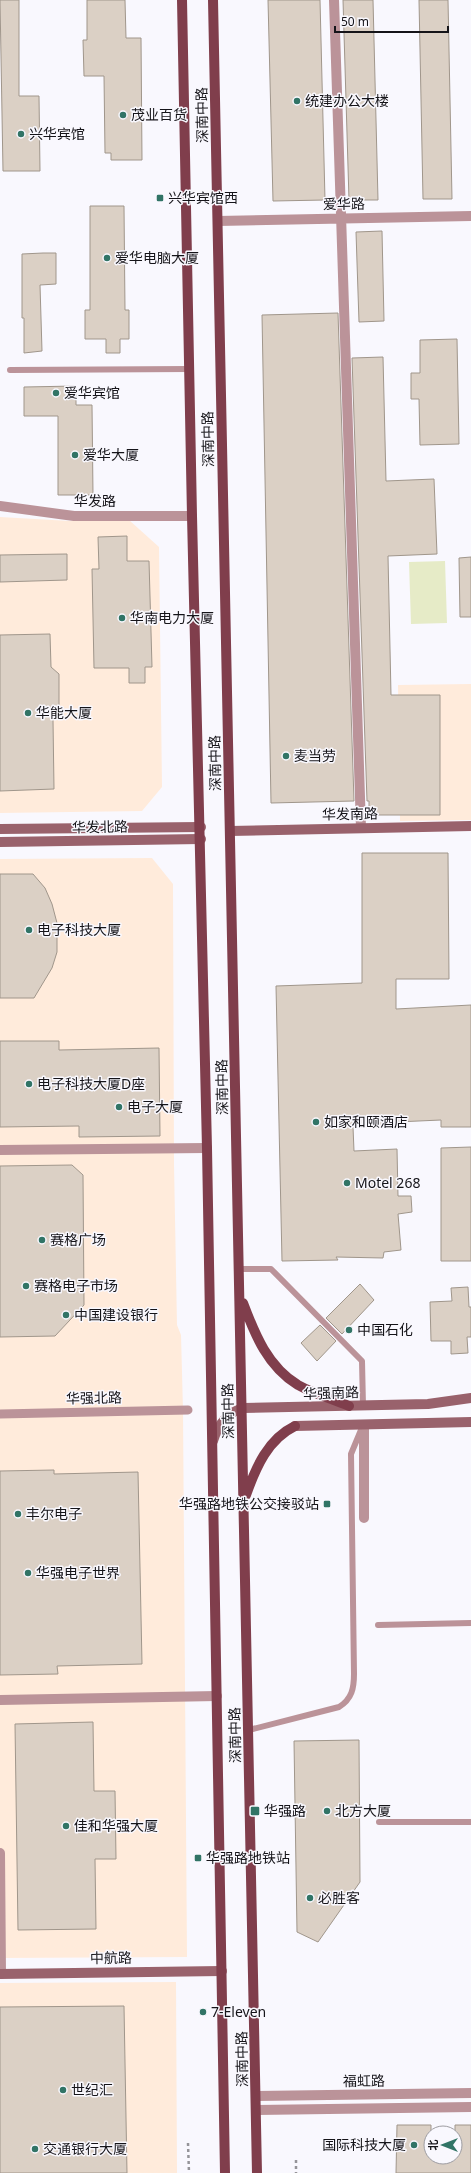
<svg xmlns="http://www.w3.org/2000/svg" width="471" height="2173" viewBox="0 0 471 2173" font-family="'Noto Sans','Noto Sans SC',sans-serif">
<rect width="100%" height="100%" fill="#f9f8fe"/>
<path fill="#ffebdb" d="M0 517 70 521 129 520 159 547 162 787 142 811 0 813Z
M471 684V820L400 821 398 685Z
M152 858 173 884 174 1164 177 1325 181 1335 183 1410 187 1957 0 1958V859Z
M176 1982 177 2173H0V1983Z"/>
<path fill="#e6ebc7" d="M445 561 447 623 411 624 409 562Z"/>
<path fill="#dbd0c5" stroke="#a0968b" d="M0 0H19V96H39L40 171H3Z
M87 0H125L126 38H141L142 160H111V153H105L104 76H84L83 40H87Z
M268 0H320L325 200 273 201Z
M343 0H373L378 200H349Z
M419 0H448L452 199H423Z
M90 206H124L125 310H129V339H120V353H106V339H85V310H90Z
M382 231 384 321 359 322 356 232Z
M43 253H56V284L40 285 42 351 24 353V318H22V254Z
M338 313 354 801 271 803 262 315Z
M457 339 459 444 420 445 419 399H411V373H420V340Z
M383 357 386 481 434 479 437 554 388 556 391 695H440V815H369V801H367L352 358Z
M76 386V405H92L93 495H58V416H24V387Z
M127 536V561H149L152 667H145V683H129V668H94L92 569H99L98 537Z
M67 554V580L0 582V555Z
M471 557V617H460L459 558Z
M50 634 51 667 59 674V706L53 720 54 789 0 791V635Z
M362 853H448L449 979H396V1009L471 1005V1127H441V1120L396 1122V1127H353L354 1151 397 1149 398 1196H411L412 1212 398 1214 401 1250 384 1252 383 1258 336 1257 338 1260 282 1261 276 986 362 983Z
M0 874H33L45 888 52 904 57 923V952L52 968 34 998H0Z
M0 1041H59V1050L159 1048 160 1136 79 1137V1126L0 1127Z
M471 1147V1261H441V1148Z
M72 1165 83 1175 84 1305 55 1336 0 1337V1166Z
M360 1284 374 1300 342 1334 326 1318Z
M468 1287 469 1307H471V1337H467L468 1353 451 1354V1341H431L430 1302 452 1301 451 1288Z
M320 1325 336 1341 317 1361 301 1343Z
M54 1470V1474L138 1472 142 1664 57 1666 58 1674 0 1675V1471Z
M93 1722 94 1791H115L116 1859H95L96 1929 18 1930 15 1724Z
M359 1740 360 1882 318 1942 297 1932 294 1741Z
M124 2006 127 2173H0V2007Z
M397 2125H431V2157H455V2125H471V2173H396Z"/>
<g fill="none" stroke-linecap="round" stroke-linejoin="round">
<path stroke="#959499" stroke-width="2.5" stroke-dasharray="3 3" stroke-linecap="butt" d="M188 2143 189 2173
M296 2160V2173"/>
<path stroke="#bb9399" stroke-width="6" d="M10 370 189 369
M240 1269H271L362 1361 363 1406
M378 1625 471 1623
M249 1730 339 1707C352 1699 354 1688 354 1674L351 1454 361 1430
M379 1822H471"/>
<path stroke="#bb9399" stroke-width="9" d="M0 1414 188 1410"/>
<path stroke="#bb9399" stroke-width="10" d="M334 0 361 828
M218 221 471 216
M0 506 74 516H192
M0 1150 207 1148
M364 1425V1518
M0 1700 217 1696
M0 1853 1 1974"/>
<path stroke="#bb9399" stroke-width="10" d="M257 2096 471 2093
M257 2110 471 2107"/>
<path stroke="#99626c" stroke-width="10" d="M0 829 201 827
M230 831 471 826
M0 842 201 839
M295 1426 471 1422
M213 1441C218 1425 226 1413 243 1408L428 1404 471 1398
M0 1974 222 1971"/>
<path stroke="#803e4c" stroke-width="10" d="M182 0 192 516 207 1148 225 2173
M213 0 257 2173
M243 1303C255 1335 268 1367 298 1385 314 1394 333 1399 349 1406
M246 1495C256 1467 268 1439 295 1426"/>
</g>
<g fill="#317466" stroke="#f9f8fe" stroke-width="1.5">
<circle cx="297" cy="101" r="4"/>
<circle cx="123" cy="115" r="4"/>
<circle cx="21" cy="134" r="4"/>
<rect x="156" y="194" width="8" height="8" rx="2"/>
<circle cx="107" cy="258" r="4"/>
<circle cx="56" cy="393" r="4"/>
<circle cx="75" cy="455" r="4"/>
<circle cx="122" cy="618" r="4"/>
<circle cx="28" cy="713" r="4"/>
<circle cx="286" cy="756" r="4"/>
<circle cx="29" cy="930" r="4"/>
<circle cx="29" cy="1084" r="4"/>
<circle cx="119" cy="1107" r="4"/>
<circle cx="316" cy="1122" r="4"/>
<circle cx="347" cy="1183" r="4"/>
<circle cx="42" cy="1240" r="4"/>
<circle cx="26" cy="1286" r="4"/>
<circle cx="66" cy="1315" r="4"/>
<circle cx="349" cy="1330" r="4"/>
<rect x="323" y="1500" width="8" height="8" rx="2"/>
<circle cx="18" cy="1514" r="4"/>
<circle cx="28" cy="1573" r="4"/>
<rect x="250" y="1806" width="10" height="10" rx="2"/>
<circle cx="327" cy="1811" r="4"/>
<circle cx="66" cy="1826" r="4"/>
<rect x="194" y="1854" width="8" height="8" rx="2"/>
<circle cx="310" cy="1898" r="4"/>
<circle cx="203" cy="2012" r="4"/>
<circle cx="63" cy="2090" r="4"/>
<circle cx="414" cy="2145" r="4"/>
<circle cx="35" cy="2149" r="4"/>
</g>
<g text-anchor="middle" stroke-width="3" stroke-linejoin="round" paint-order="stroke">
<g font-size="14" fill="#151419" stroke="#f9f8fe" text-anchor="start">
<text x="305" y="106">统建办公大楼</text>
<text x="131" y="120">茂业百货</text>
<text x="29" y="139">兴华宾馆</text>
<text x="168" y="203">兴华宾馆西</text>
<text x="115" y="263">爱华电脑大厦</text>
<text x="64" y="398">爱华宾馆</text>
<text x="83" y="460">爱华大厦</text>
<text x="130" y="623">华南电力大厦</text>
<text x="36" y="718">华能大厦</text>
<text x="294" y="761">麦当劳</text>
<text x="37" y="935">电子科技大厦</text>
<text x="37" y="1089">电子科技大厦D座</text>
<text x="127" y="1112">电子大厦</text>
<text x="324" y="1127">如家和颐酒店</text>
<text x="355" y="1188">Motel 268</text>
<text x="50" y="1245">赛格广场</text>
<text x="34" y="1291">赛格电子市场</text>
<text x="74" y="1320">中国建设银行</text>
<text x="357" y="1335">中国石化</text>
<text x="319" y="1509" text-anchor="end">华强路地铁公交接驳站</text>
<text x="26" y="1519">丰尔电子</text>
<text x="36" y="1578">华强电子世界</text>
<text x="264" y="1816">华强路</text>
<text x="335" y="1816">北方大厦</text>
<text x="74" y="1831">佳和华强大厦</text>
<text x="206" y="1863">华强路地铁站</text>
<text x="318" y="1903">必胜客</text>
<text x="211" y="2017">7-Eleven</text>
<text x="71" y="2095">世纪汇</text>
<text x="406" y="2150" text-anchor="end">国际科技大厦</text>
<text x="43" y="2154">交通银行大厦</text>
</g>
<g font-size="14" fill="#151419" stroke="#f9f8fe">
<text transform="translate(202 115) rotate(-91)" y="5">深南中路</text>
<text transform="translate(344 204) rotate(-1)" y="5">爱华路</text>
<text transform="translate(208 439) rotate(-91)" y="5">深南中路</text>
<text x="95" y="506">华发路</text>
<text transform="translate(215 763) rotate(-91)" y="5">深南中路</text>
<text transform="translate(350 814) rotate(-1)" y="5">华发南路</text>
<text transform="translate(100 827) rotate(-1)" y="5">华发北路</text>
<text transform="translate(222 1087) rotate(-91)" y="5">深南中路</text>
<text transform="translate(331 1393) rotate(-2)" y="5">华强南路</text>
<text transform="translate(94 1398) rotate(-1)" y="5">华强北路</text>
<text transform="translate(228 1411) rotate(-91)" y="5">深南中路</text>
<text transform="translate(235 1735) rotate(-91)" y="5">深南中路</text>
<text transform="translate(111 1958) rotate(-1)" y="5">中航路</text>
<text transform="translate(242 2059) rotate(-91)" y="5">深南中路</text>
<text transform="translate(364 2081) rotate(-1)" y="5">福虹路</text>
</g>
</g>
<g transform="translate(443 2145) rotate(270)"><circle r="19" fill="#f9f8fe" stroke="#9e9da2"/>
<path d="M0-3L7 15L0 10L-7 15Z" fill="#317466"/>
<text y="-6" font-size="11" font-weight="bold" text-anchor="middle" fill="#151419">北</text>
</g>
<path d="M335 26v6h113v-6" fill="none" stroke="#151419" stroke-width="2"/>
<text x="341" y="26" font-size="12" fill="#151419" stroke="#f9f8fe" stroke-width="3" paint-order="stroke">50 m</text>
</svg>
